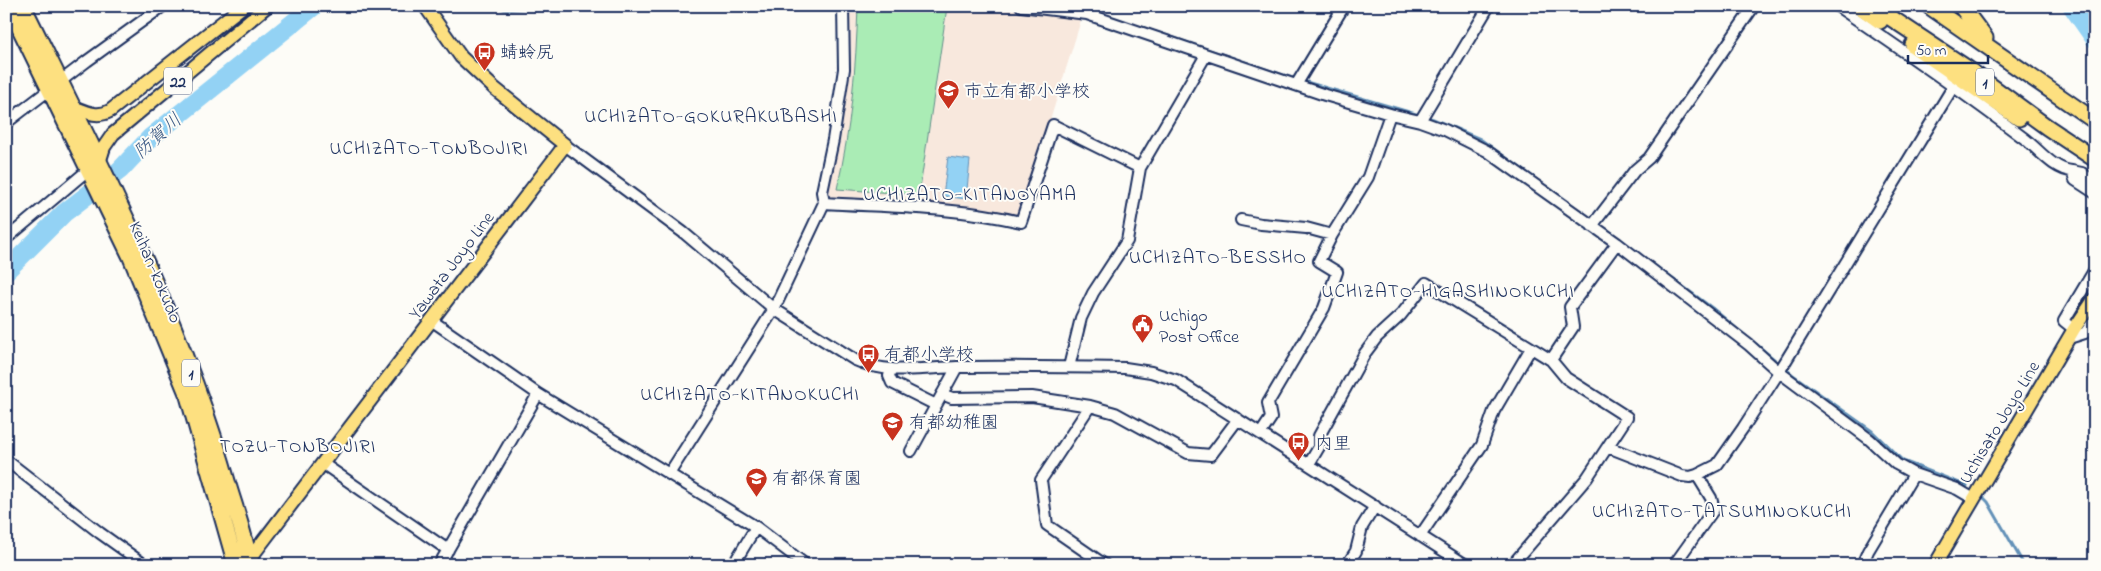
<svg xmlns="http://www.w3.org/2000/svg" width="2101" height="571" viewBox="0 0 2101 571" font-family="'Indie Flower','Klee One',sans-serif">
<rect width="100%" height="100%" fill="#fdfcf7"/>
<filter id="ink" filterUnits="userSpaceOnUse"><feTurbulence type="fractalNoise" baseFrequency=".02" numOctaves="2"/><feDisplacementMap in="SourceGraphic" scale="10" xChannelSelector="R" yChannelSelector="G"/><feConvolveMatrix kernelMatrix="1 2 1 2 8 2 1 2 1" color-interpolation-filters="sRGB"/></filter>
<g filter="url(#ink)">
<path fill="#f8e8dd" d="M847 6H994L1082 17 1022 211 1016 217 979 209 836 200 826 194Z"/>
<path fill="#aaecb5" stroke="#628e8a" d="M858 6 947 7 919 195 837 189C851 129 856 68 858 6Z"/>
<path fill="#93d2f4" stroke="#6391b8" d="M948 157 970 160 966 199 943 196Z"/>
<g fill="none" stroke-linecap="round" stroke-linejoin="round">
<path stroke="#6391b8" stroke-width="3" d="M496 6 506 10 554 6
M1069 6 1081 9
M1156 32 1289 77 1433 119 1480 139 1608 231
M1651 263 1712 308 1749 339
M1756 344 1793 375 1872 431 1903 461 1967 486
M1984 498 1988 502 2024 565"/>
<path stroke="#93d2f4" stroke-width="19" d="M2072 6 2095 39
M6 271 64 213 120 170 150 138 314 6"/>
<defs>
<path id="minor" d="M1021 6 1087 14 1325 95 1390 114 1420 121 1445 130 1487 151 1617 243 1749 345 1779 372 1869 439 1896 464 1914 474 1957 489 1974 499
M1837 6C1901 49 1964 93 2025 139 2038 149 2054 170 2072 171L2075 180 2095 193
M1296 85 1344 6
M1420 121 1489 6
M6 123 87 61 163 6
M565 145 684 233 774 309 855 360C887 375 923 368 957 367 1013 366 1069 367 1125 368L1151 372 1176 380 1466 565
M2072 171 2082 173 2095 182
M824 203C887 207 959 207 1021 222L1053 125 1140 168
M1241 220 1261 224 1306 228 1332 235 1368 177 1390 114
M1592 226 1635 170 1649 158 1754 6
M6 239 88 170
M431 320 538 394 756 527 806 565
M2074 329 2064 321 2095 269
M2069 338 2085 333 2095 320
M1551 360 1573 327 1570 307 1617 243
M1069 367 1081 318 1093 293 1127 241 1140 168 1206 55
M891 369 889 376 892 383 936 405
M942 394 952 398 1032 397 1090 406 1115 413 1188 453 1211 455 1238 419
M1090 406 1041 480 1047 525 1105 565
M1261 433 1271 418 1268 403 1324 308 1337 272 1319 261 1332 235
M1608 447 1682 476 1690 477 1697 475 1717 465 1743 428 1779 372 1953 87
M911 451 957 367
M6 460 100 533 145 565
M322 463 448 550
M1309 464 1319 447V436L1365 353 1377 337 1401 315 1426 283 1551 360 1566 378 1627 417 1587 478 1512 565
M669 474 774 309 824 203 822 192 833 140 844 69 843 6
M1420 536 1482 445 1494 411 1531 348
M439 565 538 394
M733 565 756 527
M1347 565 1356 551 1362 527 1375 506
M1674 565 1714 509 1711 498 1697 475
M1862 565 1868 551 1914 474"/>
<path id="major" d="M73 107C86 112 97 118 110 111L243 6
M99 163 104 147 113 134 267 6
M245 565 565 145 494 88 461 57 425 6
M1935 565 2074 329 2095 298"/>
<path id="highway" d="M9 6 130 255 188 396 236 565
M23 6C100 163 182 320 229 488 237 514 246 539 250 565
M1859 6 1880 21
M1873 6 1965 67 2047 127 2095 159
M1929 6 2095 121
M1961 6 1985 38
M1913 45 2019 118"/>
</defs>
<use href="#minor" stroke="#1b2f5e" stroke-width="14"/>
<use href="#major" stroke="#1b2f5e" stroke-width="16"/>
<use href="#highway" stroke="#1b2f5e" stroke-width="19"/>
<use href="#minor" stroke="#fdfcf7" stroke-width="10"/>
<use href="#major" stroke="#fde080" stroke-width="12"/>
<use href="#highway" stroke="#fde080" stroke-width="15"/>
</g>
</g>
<defs>
<symbol id="bus-pin" viewBox="-11 -11 22 30"><path d="M0 17L-7.5 6A9.5 9.5 0 1 1 7.5 6Z" fill="#c8321e" stroke="#fdfcf7"/><path d="M-5-6H5V4H4V6H2V4H-2V6H-4V4H-5ZM-3.5-4V0h7V-4ZM-3.5 1.2v1.5H-2V1.2ZM2 1.2v1.5H3.5V1.2Z" fill="#fff"/></symbol>
<symbol id="school-pin" viewBox="-11 -11 22 30"><path d="M0 17L-7.5 6A9.5 9.5 0 1 1 7.5 6Z" fill="#c8321e" stroke="#fdfcf7"/><path d="M0-5L7-2L0 1L-7-2ZM-4 1L0 2.5L4 1V4Q0 6-4 4Z" fill="#fff"/></symbol>
<symbol id="civic-pin" viewBox="-11 -11 22 30"><path d="M0 17L-7.5 6A9.5 9.5 0 1 1 7.5 6Z" fill="#c8321e" stroke="#fdfcf7"/><path d="M-.6-6.5H3V-4.5H.6V-3L4-1V1h2V6H-6V1h2V-1L-.6-3ZM-1.2 2.5V6h2.4V2.5Z" fill="#fff"/></symbol>
</defs>
<g fill-rule="evenodd">
<use href="#bus-pin" x="472" y="40" width="25" height="34"/>
<use href="#school-pin" x="936" y="78" width="25" height="34"/>
<use href="#civic-pin" x="1130" y="312" width="25" height="34"/>
<use href="#bus-pin" x="856" y="342" width="25" height="34"/>
<use href="#school-pin" x="880" y="410" width="25" height="34"/>
<use href="#bus-pin" x="1286" y="430" width="25" height="34"/>
<use href="#school-pin" x="744" y="466" width="25" height="34"/>
</g>
<g text-anchor="middle" stroke-width="4" stroke-linejoin="round" paint-order="stroke">
<g fill="#fdfcf7" stroke="#5f6c8c" stroke-width="1">
<rect x="164" y="67.5" width="28" height="27" rx="4"/>
<rect x="1976" y="68.5" width="18" height="27" rx="4"/>
<rect x="182" y="359.5" width="18" height="27" rx="4"/>
</g>
<g font-size="16" font-weight="bold" fill="#1b2f5e">
<text x="178" y="87">22</text>
<text x="1985" y="88">1</text>
<text x="191" y="379">1</text>
</g>
<g font-size="18" fill="#1b2f5e" stroke="#fdfcf7" text-anchor="start">
<text x="500" y="58">蜻蛉尻</text>
<text x="964" y="97">市立有都小学校</text>
<text x="1159" y="321">Uchigo<tspan x="1159" dy="21">Post Office</tspan></text>
<text x="884" y="360">有都小学校</text>
<text x="909" y="428">有都幼稚園</text>
<text x="1315" y="449">内里</text>
<text x="772" y="484">有都保育園</text>
</g>
<g font-size="18" fill="#1b2f5e" stroke="#fdfcf7">
<text transform="translate(451 265) rotate(-53)" y="6">Yawata Joyo Line</text>
<text transform="translate(156 272) rotate(67)" y="6">Keihan-kokudo</text>
<text transform="translate(1999 422) rotate(-59)" y="6">Uchisato Joyo Line</text>
</g>
<g font-size="19" letter-spacing="1" fill="#1b2f5e" stroke="#fdfcf7">
<text x="711" y="122">UCHIZATO-GOKURAKUBASHI</text>
<text x="429" y="154">UCHIZATO-TONBOJIRI</text>
<text x="970" y="200">UCHIZATO-KITANOYAMA</text>
<text x="1218" y="263">UCHIZATO-BESSHO</text>
<text x="1448" y="297">UCHIZATO-HIGASHINOKUCHI</text>
<text x="750" y="400">UCHIZATO-KITANOKUCHI</text>
<text x="298" y="452">TOZU-TONBOJIRI</text>
<text x="1722" y="517">UCHIZATO-TATSUMINOKUCHI</text>
</g>
<g font-size="19" font-style="italic" fill="#395884" stroke="#fdfcf7">
<text transform="translate(157 135) rotate(-42)" y="7">防賀川</text>
</g>
</g>
<rect width="2101" height="571" fill="none" stroke="#fdfcf7" stroke-width="25"/>
<rect x="12" y="12" width="2076" height="546" fill="none" stroke="#1b2f5e" stroke-width="2" filter="url(#ink)"/>
<path d="M1908 55v8h80v-8" fill="none" stroke="#1b2f5e" stroke-width="2.5"/>
<text x="1916" y="55" font-size="15" fill="#1b2f5e" stroke="#fdfcf7" stroke-width="4" paint-order="stroke">50 m</text>
</svg>
